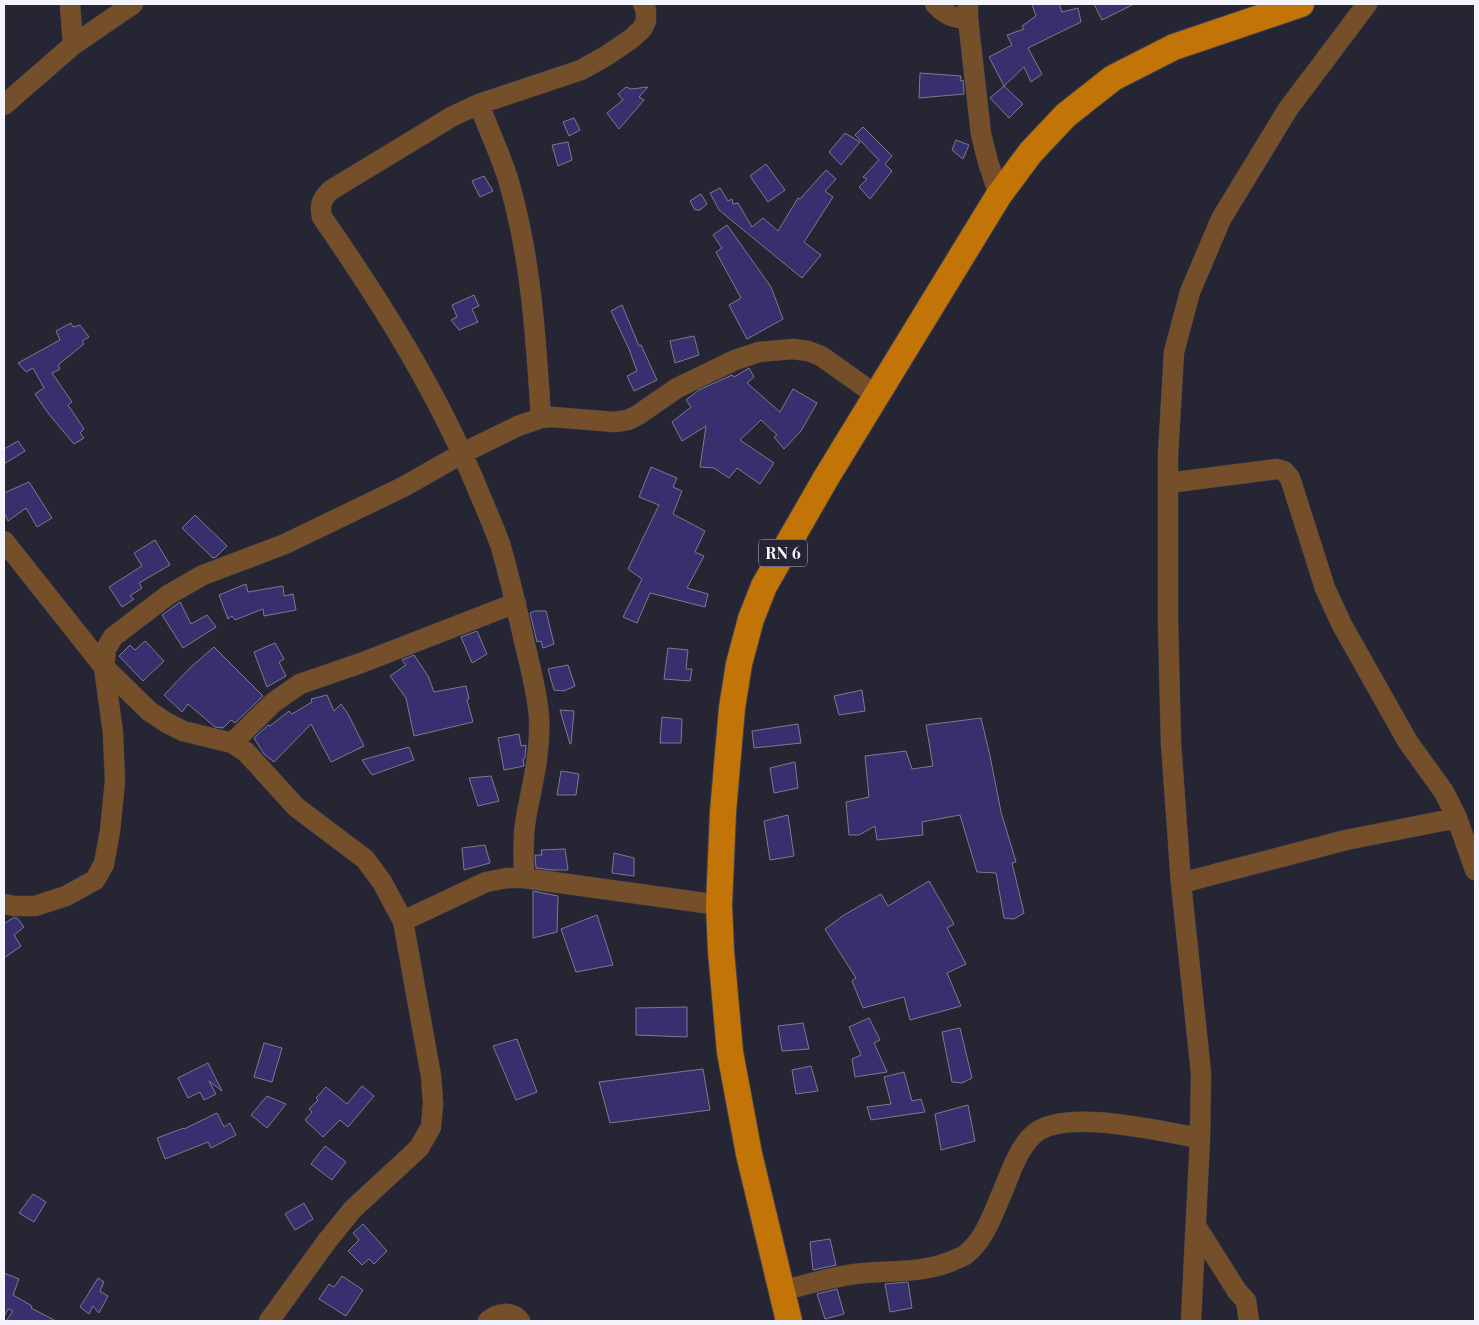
<svg xmlns="http://www.w3.org/2000/svg" width="1479" height="1325" viewBox="0 0 1479 1325" font-family="'Playfair Display',serif">
<rect width="100%" height="100%" fill="#252533"/>
<path fill="#372f6e" stroke="#7b7b8c" d="M1032 4H1059L1062 12 1078 8 1081 22 1028 48 1042 74 1031 82 1024 67 1004 86 989 57 1012 45 1007 35 1024 29 1022 26 1036 16Z
M1094 4H1134L1102 20Z
M920 73 961 76 960 81 963 80 964 94 919 98Z
M1004 86 1023 104 1009 118 990 98Z
M626 87 631 89 648 87 639 97 644 100 619 129 607 113 623 100 618 94Z
M574 118 580 130 569 136 563 122Z
M863 127 892 156 885 164 892 171 870 199 859 187 867 179 863 177 879 160 855 135Z
M845 133 860 142 841 165 829 152Z
M956 140 969 145 963 159 952 150Z
M568 142 572 160 558 166 552 145Z
M766 164 785 190 768 202 750 176Z
M826 170 836 179 825 191 833 197 804 242 821 255 802 278 719 210 710 193 720 188 728 201 732 199 733 204 738 203 752 227 763 218 778 231 798 198 800 199Z
M484 176 493 191 480 197 472 181Z
M701 194 707 204 700 210H695L690 201Z
M727 225 771 287 783 319 747 339 729 305 741 298 716 252 722 248 713 235Z
M474 295 479 306 472 309 478 322 459 330 451 320 457 317 452 305Z
M622 305 639 346 641 345 657 380 634 391 627 376 637 371 629 349 611 311Z
M71 323 73 327 80 325 89 337 82 341 84 344 58 365 60 369 52 373 72 402 68 405 84 429 80 433 84 438 74 444 48 413 35 394 44 388 33 368 26 372 18 363 60 340 56 331Z
M694 336 699 355 675 363 670 341Z
M749 368 754 377 747 383 780 412 793 389 817 403 801 431 784 449 774 437 777 435 761 420 740 440 774 463 760 484 737 468 729 478 714 468 700 467 706 426 682 441 672 422 691 407 686 400 699 390 732 375 734 377Z
M18 441 25 451 4 464V449Z
M651 467 677 478 673 487 682 491 673 514 705 531 695 552 704 556 687 588 708 594 705 607 650 593 637 623 623 617 642 579 628 569 659 505 639 497Z
M29 482 52 518 37 527 26 508 8 521 4 512V493Z
M195 515 227 546 216 557 213 558 182 528Z
M155 540 170 565 139 583 142 588 130 596 134 599 122 607 109 587 142 566 134 553Z
M246 584 248 592 283 586 284 596 293 594 296 610 264 616 263 609 235 620 232 616 228 619 219 595Z
M180 602 191 624 207 615 216 627 183 648 162 615Z
M535 611H546L554 644 543 648 541 641 537 642 530 613Z
M477 631 487 654 472 663 461 637Z
M145 641 164 661 143 681 119 656 130 645 135 650Z
M275 643 284 659 279 662 286 676 267 687 254 652Z
M214 647 263 696 235 723 231 720 223 728 215 727 188 704 182 712 164 695 190 668Z
M668 648 688 650 686 669H692L690 681 664 679Z
M414 655 428 676 434 692 466 686 469 699 467 700 473 722 414 736 406 698 390 676 406 665 402 660Z
M568 665 575 686 564 691 554 690 548 669Z
M862 690 865 711 839 715 834 696Z
M327 695 334 711 341 704 348 714 364 746 331 762 311 724 274 762 264 754 254 738 268 725 270 726 289 711 292 714 312 702 311 699Z
M560 710 574 711 571 744H570Z
M662 717 682 719 681 743H660Z
M981 718 990 756 1001 812 1016 862 1012 863 1024 913 1014 919 1004 918 996 873 977 872 960 815 922 822 923 835 877 840 875 826 859 835H849L846 802 869 797 865 756 906 751 912 769 933 766 926 725Z
M798 724 801 743 754 748 752 731Z
M519 734 521 746 526 745 525 758 523 759 524 766 504 770 498 738Z
M409 747 414 760 372 775 362 760Z
M795 762 798 788 774 793 770 768Z
M561 771 579 774 576 795H557Z
M491 776 499 801 478 806 469 778Z
M788 815 794 856 770 860 764 821Z
M485 845 490 863 464 870 462 848Z
M565 849 568 870H552L536 868 535 855H542L541 850Z
M614 853 634 858V876L612 873Z
M929 881 954 924 947 928 966 964 947 973 961 1006 910 1020 904 997 863 1008 852 981 856 978 825 929 844 915 881 894 888 906Z
M533 891 558 896 557 932 533 938Z
M597 915 613 965 576 972 561 929Z
M13 918H17L24 927 14 935 21 946 4 958V920L5 923Z
M687 1007V1037L636 1035V1008Z
M869 1018 880 1040 874 1043 887 1072 855 1077 852 1059 861 1055 849 1027Z
M803 1023 809 1049 782 1051 778 1026Z
M960 1028 972 1078 962 1083 952 1082 942 1032Z
M517 1039 537 1092 516 1100 493 1046Z
M264 1043 282 1048 272 1082 254 1077Z
M208 1063 222 1091 209 1081 216 1094 204 1100 200 1092 188 1098 178 1078Z
M811 1066 818 1091 796 1094 792 1070Z
M703 1069 710 1110 610 1123 599 1082Z
M904 1072 912 1101 921 1099 925 1112 871 1120 867 1107 891 1104 884 1077Z
M362 1086 374 1096 348 1127 340 1120 323 1137 305 1120 312 1112 309 1109 318 1100 316 1098 326 1087 347 1104Z
M267 1096 286 1104 267 1128 251 1115Z
M968 1105 975 1141 941 1150 935 1114Z
M217 1113 224 1127 230 1123 236 1135 211 1148 208 1142 165 1159 157 1138 184 1128V1129Z
M325 1146 346 1162 332 1180 311 1164Z
M33 1194 46 1202 34 1222 19 1213Z
M304 1203 313 1219 295 1230 285 1214Z
M363 1224 387 1251 374 1264 369 1259 362 1265 348 1251 359 1240 353 1233Z
M830 1239 836 1265 813 1270 810 1242Z
M4 1273 19 1279 13 1295 32 1306 31 1308 56 1321H6L13 1311 8 1309 4 1317Z
M342 1276 363 1290 346 1316 319 1299 329 1284 334 1287Z
M98 1278 104 1282 100 1291 108 1296 99 1313 93 1306 89 1314 80 1307Z
M908 1282 912 1308 890 1312 885 1284Z
M837 1289 844 1314 825 1319 817 1294Z"/>
<g fill="none" stroke-linecap="round" stroke-linejoin="round">
<defs>
<path id="minor" d="M70 4 73 45
M935 4C945 15 953 18 968 19
M968 4V19L981 134 988 162 999 195
M479 104C488 129 500 153 508 179 531 256 536 338 541 418
M4 105 73 45 133 4
M1168 483 1277 469 1284 471 1290 478 1325 588 1342 625 1408 742 1444 792 1457 818 1475 870
M4 541 104 667 149 711 167 723 183 731 232 743 246 752 296 807 365 859 382 882 403 921
M232 743 274 702 300 684 361 663 516 603
M524 878C524 858 522 838 526 818 532 785 541 752 539 717 537 690 529 663 523 636 516 605 509 574 500 544 494 528 487 511 480 495 440 396 383 305 322 217 319 204 322 199 331 190L453 116 479 104 581 70 606 56 631 39 642 29 646 21V10L643 4
M1181 883 1346 840 1457 818
M4 904 14 906H35L66 896 95 880 104 864 110 831 115 781 113 733 104 667 106 649 113 637 168 595 203 575 285 544 403 487 463 453 518 426 541 418 552 417 615 422 628 420 638 415 677 388 735 360 759 352 793 349 808 351 821 356 876 395
M1196 1226 1237 1291 1246 1301 1249 1321
M781 1291C805 1285 830 1277 855 1274 887 1270 921 1274 952 1261 956 1259 962 1257 965 1255 984 1241 993 1214 1002 1193 1010 1174 1018 1148 1034 1134 1065 1107 1162 1132 1200 1138
M269 1321 327 1241 353 1209 419 1148 431 1127 433 1103 431 1076 403 921 486 882 507 878H524L719 905
M488 1321C497 1313 512 1310 520 1321
M1191 1321 1200 1138 1201 1073 1181 883 1171 743 1168 622V455L1174 352 1190 292 1221 219 1288 109 1367 4"/>
<path id="major" d="M789 1321 749 1154 730 1052 721 951 719 905 723 812 732 708 739 664 751 619 764 586 826 478 999 195 1031 152 1066 115 1113 78 1174 47 1301 4"/>
</defs>
<use href="#minor" stroke="#42424f" stroke-width="21"/>
<use href="#major" stroke="#42424f" stroke-width="28"/>
<use href="#minor" stroke="#754f29" stroke-width="20"/>
<use href="#major" stroke="#c37407" stroke-width="26"/>
</g>
<g text-anchor="middle" stroke-width="4" stroke-linejoin="round" paint-order="stroke">
<rect fill="#252533" stroke="#b6b6c0" stroke-width="1" x="759" y="539.5" width="48" height="27" rx="4"/>
<g font-size="16" font-weight="bold" fill="#f4f4fd">
<text x="783" y="559">RN 6</text>
</g>
</g>
<rect width="1479" height="1325" fill="none" stroke="#f4f4fd" stroke-width="10"/>
</svg>
